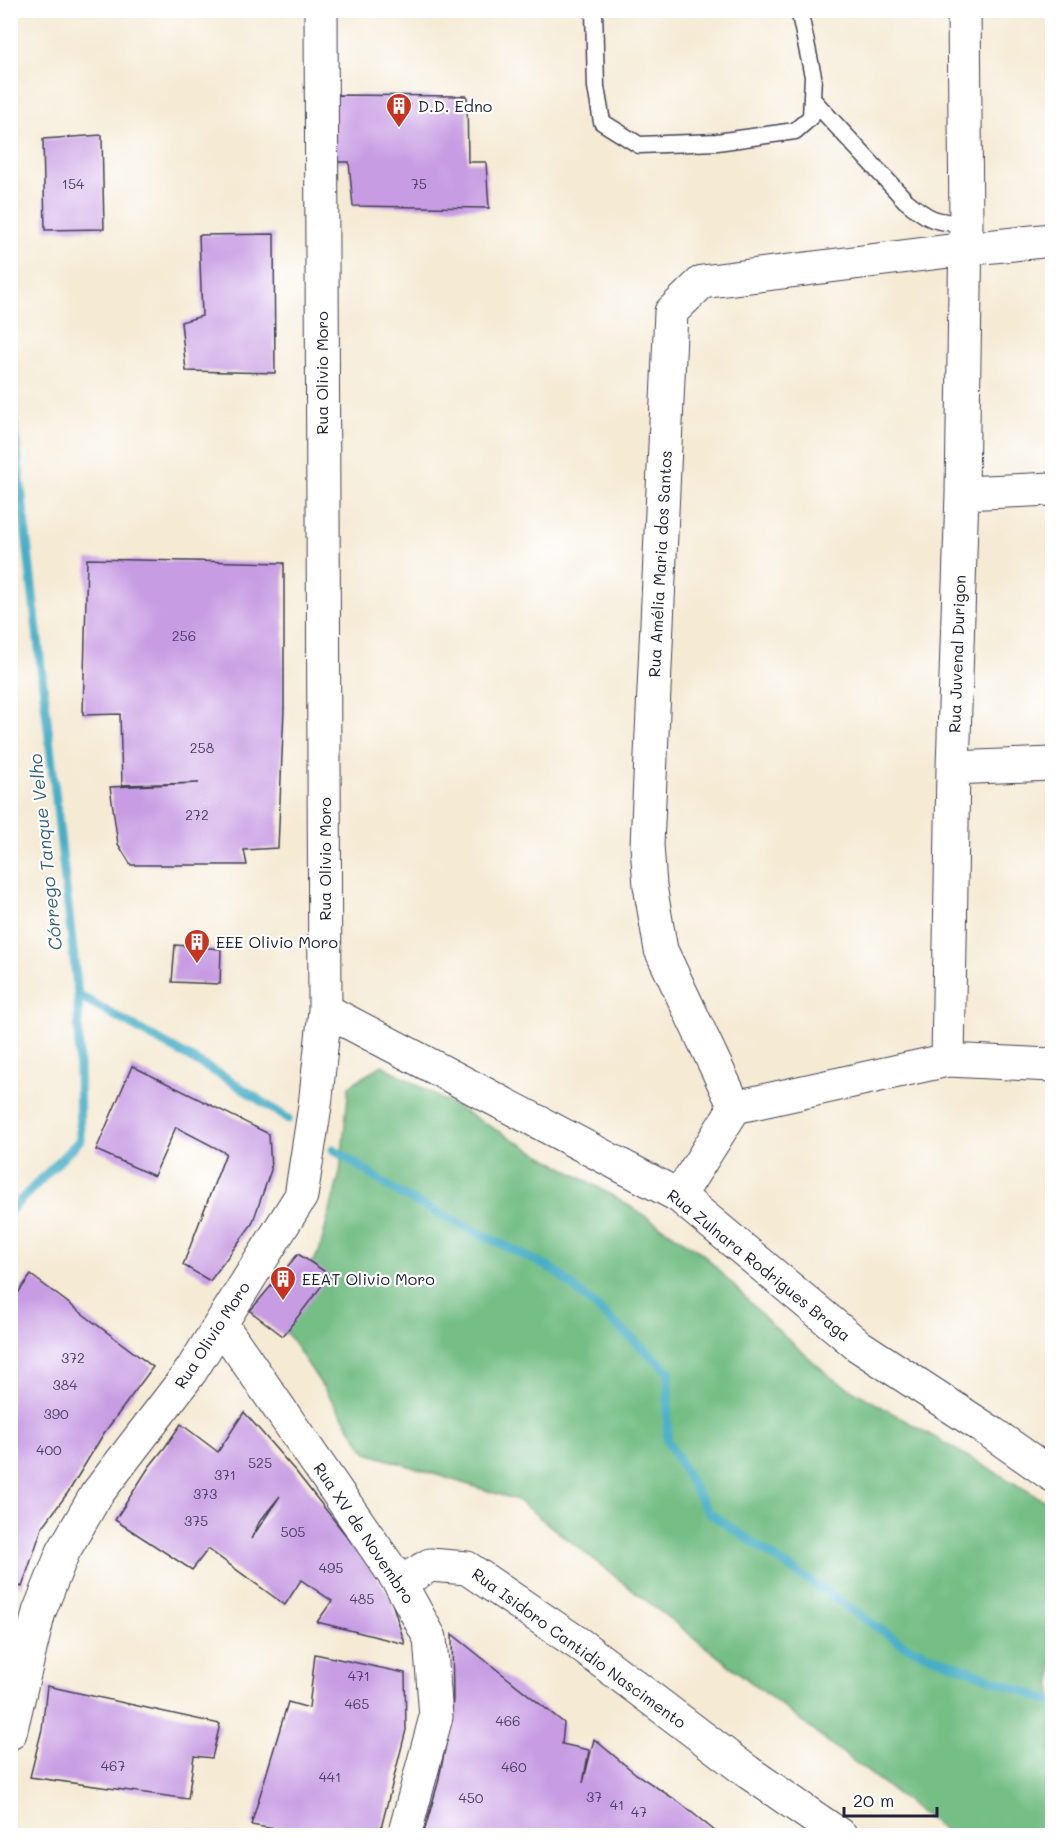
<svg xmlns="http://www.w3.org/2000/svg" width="1063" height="1846" viewBox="0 0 1063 1846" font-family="Mali,sans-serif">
<rect width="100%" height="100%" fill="#fff"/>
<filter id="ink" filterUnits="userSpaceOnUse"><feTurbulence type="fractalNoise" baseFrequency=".0167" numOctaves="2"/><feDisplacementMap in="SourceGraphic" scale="12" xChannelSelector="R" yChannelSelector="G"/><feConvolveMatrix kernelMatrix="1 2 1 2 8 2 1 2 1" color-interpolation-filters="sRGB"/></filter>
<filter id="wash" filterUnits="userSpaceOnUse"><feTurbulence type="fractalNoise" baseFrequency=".008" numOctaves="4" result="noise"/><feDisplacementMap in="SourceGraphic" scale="24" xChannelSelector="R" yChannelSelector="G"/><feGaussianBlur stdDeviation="1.35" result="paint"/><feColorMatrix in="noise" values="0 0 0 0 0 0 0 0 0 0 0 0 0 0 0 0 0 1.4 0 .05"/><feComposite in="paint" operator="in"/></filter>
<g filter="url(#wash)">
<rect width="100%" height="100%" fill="#f5ead4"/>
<path fill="#74be85" stroke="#4b7060" stroke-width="1.5" d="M382 1065 620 1200 702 1253 771 1324 833 1379 1052 1505V1835H951L828 1742 517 1500 367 1453 275 1315 319 1252 340 1173 349 1086Z"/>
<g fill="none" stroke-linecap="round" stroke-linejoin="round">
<path stroke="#47aec6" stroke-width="9" d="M10 391 78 995 80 1140 10 1211
M78 995 228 1079 288 1119
M333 1149 402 1195 554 1270 669 1371 667 1440 708 1512 905 1646 1052 1702"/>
</g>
<g id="blocks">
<path fill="#c79ce3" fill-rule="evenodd" d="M331 95 467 96 468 162H486L489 208 353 206 349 162H332Z
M102 135 104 229 45 230 43 139Z
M274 234 275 373 186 371 181 322 202 316 199 235Z
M87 559 284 563V709L278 848 244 850 247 865H131L118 844 110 787 199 783 122 785 120 714 83 715Z
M175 945 221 949 220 984 172 982Z
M132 1066 269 1134 271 1170 252 1224 210 1281 183 1265 226 1153 176 1127 154 1176 96 1150Z
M298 1254 330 1275 283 1336 250 1311Z
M31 1275 153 1367 104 1433 69 1491 42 1528 22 1587 10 1582V1307L15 1297Z
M244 1412 297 1473 363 1557 390 1596 405 1644 317 1622 332 1601 301 1580 285 1605 208 1549 192 1570 115 1520 149 1467 165 1447 181 1424 218 1452ZM280 1496 251 1539 260 1521Z
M452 1634 564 1723 562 1744 589 1750 583 1783 594 1739 636 1774 679 1802 721 1836H571L572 1827 569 1836H423L438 1783 451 1720 453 1699Z
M315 1654 405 1673 406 1730 379 1836H266L267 1829H274L251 1825 288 1702 309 1708Z
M47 1686 220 1724 212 1758 194 1756 188 1799 30 1777 42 1729Z"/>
</g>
</g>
<g filter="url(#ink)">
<use href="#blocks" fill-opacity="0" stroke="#424052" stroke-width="1.5"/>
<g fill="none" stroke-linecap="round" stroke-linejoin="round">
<defs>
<path id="lane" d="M594 10 596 87 602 122 639 145 717 142 795 131 811 117 813 76 799 10
M812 99 905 200C929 220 934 222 966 224"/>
<path id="street" d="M962 493 1052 489
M953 768 1052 764
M325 1010 679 1196 859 1346 992 1433 1052 1475
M948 1060 953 768 962 493 966 224 964 10
M735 1107 661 950 650 886 647 845 671 312 702 282 965 249 1052 240
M679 1196 735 1107 948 1060 1052 1065
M221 1324 400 1583 430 1638 436 1717 404 1836
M400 1583 430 1565 467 1568 579 1644 748 1772 841 1836
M10 1733 39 1612 63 1552 96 1495 191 1371 301 1196 315 1106 325 1010 321 10"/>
</defs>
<use href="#lane" stroke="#424052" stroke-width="19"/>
<use href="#street" stroke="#424052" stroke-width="35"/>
<use href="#lane" stroke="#fff" stroke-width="16"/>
<use href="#street" stroke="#fff" stroke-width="33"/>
</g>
</g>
<defs>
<symbol id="building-pin" viewBox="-11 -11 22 30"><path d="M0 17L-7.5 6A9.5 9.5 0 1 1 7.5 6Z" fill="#c8321e" stroke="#fff"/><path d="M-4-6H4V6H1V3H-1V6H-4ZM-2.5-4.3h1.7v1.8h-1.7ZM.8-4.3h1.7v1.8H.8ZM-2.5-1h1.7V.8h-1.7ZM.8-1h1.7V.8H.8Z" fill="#fff"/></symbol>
</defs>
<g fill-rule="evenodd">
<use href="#building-pin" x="384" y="91" width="30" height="40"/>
<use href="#building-pin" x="182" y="927" width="30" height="40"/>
<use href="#building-pin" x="268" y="1264" width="30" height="40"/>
</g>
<g text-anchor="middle" stroke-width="4.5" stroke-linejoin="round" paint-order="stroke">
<g font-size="14" fill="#4b4065">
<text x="73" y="189">154</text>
<text x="419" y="189">75</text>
<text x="184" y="641">256</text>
<text x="202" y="753">258</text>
<text x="197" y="820">272</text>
<text x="73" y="1363">372</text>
<text x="65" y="1390">384</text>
<text x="56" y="1419">390</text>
<text x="49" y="1455">400</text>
<text x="260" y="1468">525</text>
<text x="225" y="1480">371</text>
<text x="205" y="1499">373</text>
<text x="196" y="1526">375</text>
<text x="293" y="1537">505</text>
<text x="331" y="1573">495</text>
<text x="362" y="1604">485</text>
<text x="359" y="1681">471</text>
<text x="357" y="1709">465</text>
<text x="508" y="1726">466</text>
<text x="113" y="1771">467</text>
<text x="514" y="1772">460</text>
<text x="330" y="1782">441</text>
<text x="594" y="1802">37</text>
<text x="471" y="1803">450</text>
<text x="617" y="1810">41</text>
<text x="639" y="1817">47</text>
</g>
<g font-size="16" fill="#22223b" stroke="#fff" text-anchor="start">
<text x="418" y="112">D.D. Edno</text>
<text x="216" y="948">EEE Olivio Moro</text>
<text x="302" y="1285">EEAT Olivio Moro</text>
</g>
<g font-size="16" fill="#22223b" stroke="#fff">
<text transform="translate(322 373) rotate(-90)" y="6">Rua Olivio Moro</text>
<text transform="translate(660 564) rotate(-87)" y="6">Rua Amélia Maria dos Santos</text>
<text transform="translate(957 654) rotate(-88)" y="6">Rua Juvenal Durigon</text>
<text transform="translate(325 859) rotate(-90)" y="6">Rua Olivio Moro</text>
<text transform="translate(759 1265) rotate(39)" y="6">Rua Zulnara Rodrigues Braga</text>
<text transform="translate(212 1335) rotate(-57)" y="6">Rua Olivio Moro</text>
<text transform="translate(364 1533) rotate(56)" y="6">Rua XV de Novembro</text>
<text transform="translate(579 1648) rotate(36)" y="6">Rua Isidoro Cantidio Nascimento</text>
</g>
<g font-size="18" font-style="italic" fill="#33617a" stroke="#fff">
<text transform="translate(46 852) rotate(-96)" y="6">Córrego Tanque Velho</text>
</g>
</g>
<rect width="1063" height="1846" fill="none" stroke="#fff" stroke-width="36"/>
<path d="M844 1807v9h93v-9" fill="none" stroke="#22223b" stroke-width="3"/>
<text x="853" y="1807" font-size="18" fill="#22223b" stroke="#ffffff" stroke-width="4.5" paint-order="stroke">20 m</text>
</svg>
